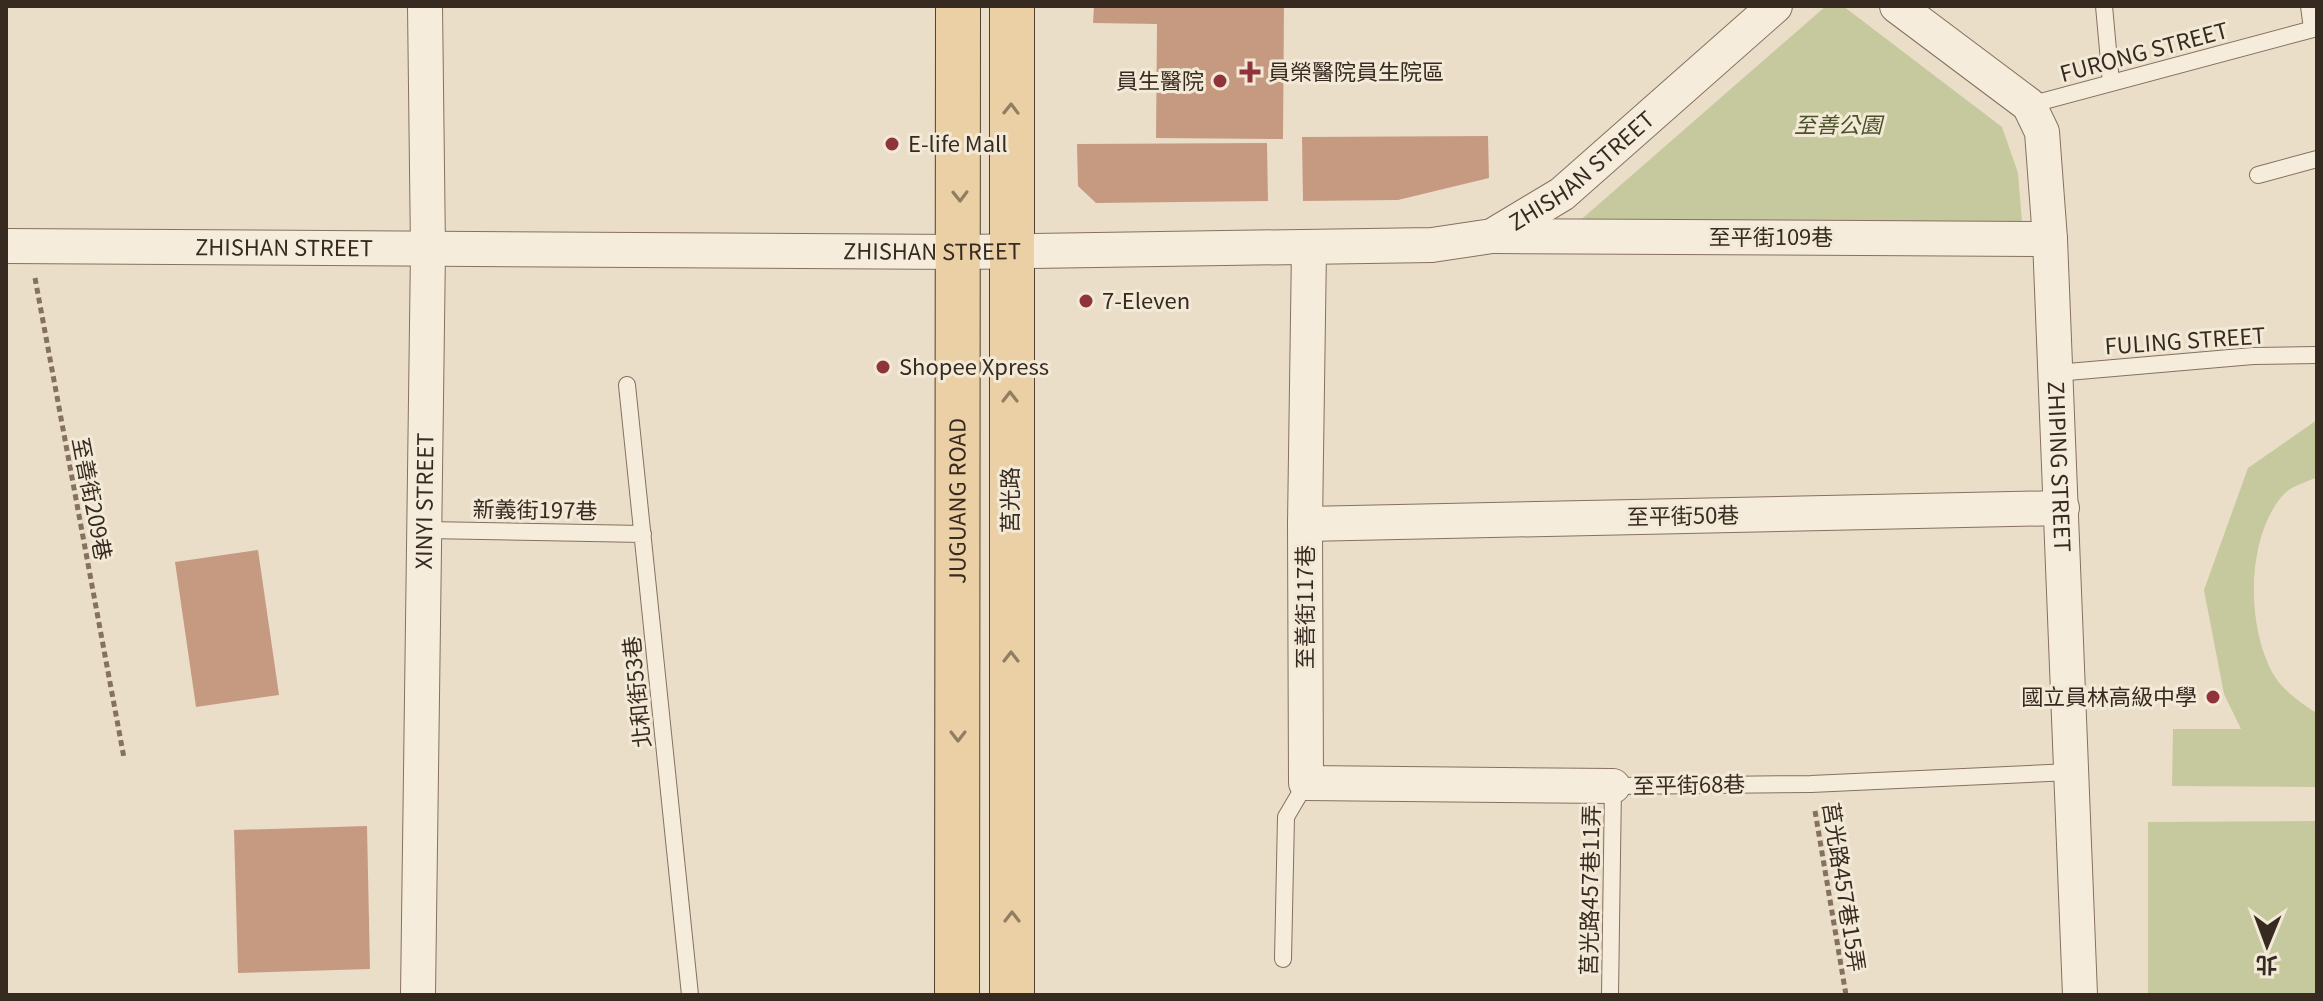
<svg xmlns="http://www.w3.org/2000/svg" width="2323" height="1001" viewBox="0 0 2323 1001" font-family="Georgia,'Noto Sans TC',serif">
<rect width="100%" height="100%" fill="#ebdec8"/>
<path fill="#c6c89d" d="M1826 6H1843L2002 127 2018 173 2022 222 1576 224Z
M2317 420V477C2307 482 2291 486 2284 494 2245 536 2246 630 2275 677 2282 689 2304 706 2317 713V787L2172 786 2173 729H2241L2224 694 2204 590 2248 468Z
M2317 821V995H2148V822Z"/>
<path fill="#c69a81" d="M1094 6H1284L1283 139 1156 138 1157 24 1093 23Z
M1488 136 1489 178 1398 200 1303 201 1302 137Z
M1267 143 1268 201 1096 203 1078 186 1077 144Z
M258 550 279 695 196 707 175 562Z
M367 826 370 969 238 973 234 830Z"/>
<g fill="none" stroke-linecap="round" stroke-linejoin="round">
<defs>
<path id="lane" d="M2104 6 2111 83
M2309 6 2312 29
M2029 105 2317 28
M2258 175 2317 159
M2056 373 2253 356 2317 355
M627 385 690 995
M426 530 643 534
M1283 959 1286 817 1306 783
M1610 995 1613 786 1811 784 2071 772"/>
<g id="street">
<path id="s1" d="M1897 6 2029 105 2042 132 2050 239 2080 995"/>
<path d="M1495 236 2050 239"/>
<path id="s2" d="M6 246 960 252 1432 245 1492 236 1562 194 1775 6"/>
<path d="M1309 248 1305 524 1306 783 1613 786"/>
<path d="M1305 524 2062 508"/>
<path id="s3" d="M418 995 428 250 425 6"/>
</g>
<g id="primary">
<path id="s4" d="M957 995 958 6"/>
<path d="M1012 995V6"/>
</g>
</defs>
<use href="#lane" stroke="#85715f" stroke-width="18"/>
<use href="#street" stroke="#85715f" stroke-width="36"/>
<use href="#primary" stroke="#544032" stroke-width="46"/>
<path stroke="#85715f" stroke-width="5" stroke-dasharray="6 4" stroke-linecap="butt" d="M35 278 124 758
M1815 811 1846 995"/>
<use href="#lane" stroke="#f6ecdb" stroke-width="16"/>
<use href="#street" stroke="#f6ecdb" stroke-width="34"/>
<use href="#primary" stroke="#ead0a4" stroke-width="44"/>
</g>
<defs><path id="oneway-chevron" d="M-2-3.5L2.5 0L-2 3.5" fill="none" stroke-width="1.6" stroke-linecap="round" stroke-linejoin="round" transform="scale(2)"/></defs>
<g stroke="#907d62">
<use href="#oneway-chevron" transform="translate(1011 109) rotate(-89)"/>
<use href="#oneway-chevron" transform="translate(960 196) rotate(89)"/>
<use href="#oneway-chevron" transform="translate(1010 397) rotate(-90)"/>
<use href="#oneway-chevron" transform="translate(1011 657) rotate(-90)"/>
<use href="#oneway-chevron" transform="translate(958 736) rotate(90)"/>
<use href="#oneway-chevron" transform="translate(1012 917) rotate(-90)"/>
</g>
<g fill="#8f343a" stroke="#f3e9d7" stroke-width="3">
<path d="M1246 60h8v8h8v8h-8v8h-8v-8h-8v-8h8z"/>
<circle cx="1220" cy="81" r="8"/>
<circle cx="892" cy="144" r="8"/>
<circle cx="1086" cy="301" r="8"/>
<circle cx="883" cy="367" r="8"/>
<circle cx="2213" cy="697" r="8"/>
</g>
<g text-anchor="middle" stroke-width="6" stroke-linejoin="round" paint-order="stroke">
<g font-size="22" fill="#372a21" stroke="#f3e9d7">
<text transform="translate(2144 52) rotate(-15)" y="8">FURONG STREET</text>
<text dy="8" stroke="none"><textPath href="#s2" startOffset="1598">ZHISHAN STREET</textPath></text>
<text x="1771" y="245">至平街109巷</text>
<text dy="8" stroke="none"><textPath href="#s2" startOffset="278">ZHISHAN STREET</textPath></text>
<text dy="8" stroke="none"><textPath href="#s2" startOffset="926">ZHISHAN STREET</textPath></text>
<text transform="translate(2185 341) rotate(-4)" y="8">FULING STREET</text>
<text dy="8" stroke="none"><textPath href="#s1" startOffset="530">ZHIPING STREET</textPath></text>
<text transform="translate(92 499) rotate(79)" y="8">至善街209巷</text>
<text dy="8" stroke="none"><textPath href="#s4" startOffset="494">JUGUANG ROAD</textPath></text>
<text transform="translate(1010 500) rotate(-90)" y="8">莒光路</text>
<text dy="8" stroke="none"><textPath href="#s3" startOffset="494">XINYI STREET</textPath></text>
<text transform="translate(535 510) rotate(1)" y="8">新義街197巷</text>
<text transform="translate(1683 516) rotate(-1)" y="8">至平街50巷</text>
<text transform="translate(1305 607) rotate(-90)" y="8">至善街117巷</text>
<text transform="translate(637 692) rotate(-96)" y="8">北和街53巷</text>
<text transform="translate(1689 785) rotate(-1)" y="8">至平街68巷</text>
<text transform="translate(1844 887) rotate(81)" y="8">莒光路457巷15弄</text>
<text transform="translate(1590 890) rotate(-89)" y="8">莒光路457巷11弄</text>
</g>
<g font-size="22" fill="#372a21" stroke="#f3e9d7" text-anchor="start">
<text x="1268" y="80">員榮醫院員生院區</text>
<text x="1204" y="89" text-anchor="end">員生醫院</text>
<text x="908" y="152">E-life Mall</text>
<text x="1102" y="309">7-Eleven</text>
<text x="899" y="375">Shopee Xpress</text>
<text x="2197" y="705" text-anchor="end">國立員林高級中學</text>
</g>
<g font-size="22" font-style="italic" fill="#4a5229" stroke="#f3e9d7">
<text x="1838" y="133">至善公園</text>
</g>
</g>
<rect width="2323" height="1001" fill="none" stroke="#372a21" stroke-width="16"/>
<g transform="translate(2267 945) rotate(181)" stroke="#f3e9d7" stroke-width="6" paint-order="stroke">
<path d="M0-6L14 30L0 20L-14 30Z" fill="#372a21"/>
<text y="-12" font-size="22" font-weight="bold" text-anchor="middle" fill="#372a21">北</text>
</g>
</svg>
